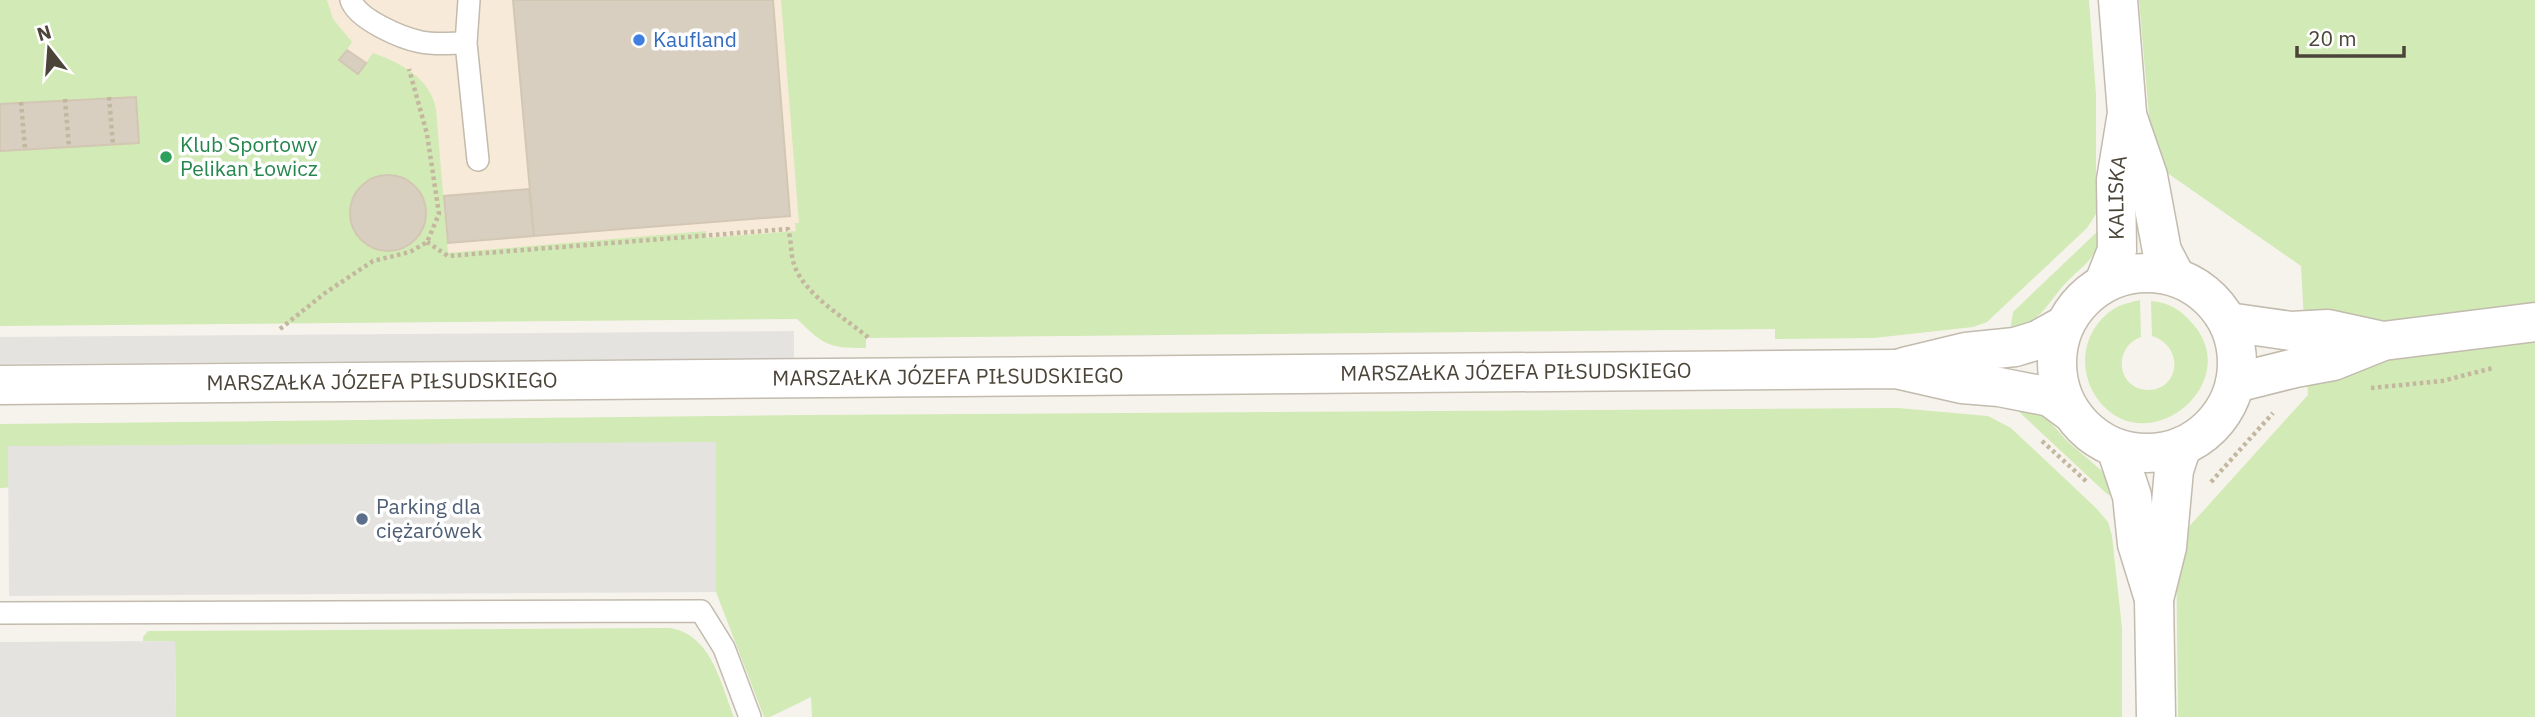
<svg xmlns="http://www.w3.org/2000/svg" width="2535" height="717" viewBox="0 0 2535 717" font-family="'IBM Plex Sans',sans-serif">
<rect width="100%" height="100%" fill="#f6f3ec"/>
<path fill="#f7ead8" d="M319 0H794L817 294 343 299Z"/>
<path fill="#d2eab5" d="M0 0H327L333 19 352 42 339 61 358 74 373 53C401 63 430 78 436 109L448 253 706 231 707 238 796 231 795 223H799L781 0H2089L2096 95V214L2087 228 1987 322 1973 327 1874 338 1775 339V329L866 338V348C827 348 824 345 797 319L0 326Z
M2139 0H2535V717H2178L2176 541 2308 395 2301 266 2153 163Z
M2100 229 2103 230C2092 266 2086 261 2063 286 2042 311 2043 318 2010 331L2013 312Z
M2140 300 2141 337C2113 347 2116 388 2147 390 2180 391 2185 346 2152 336L2151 301C2168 302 2181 310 2192 323 2246 382 2148 463 2099 401 2074 369 2084 324 2119 306 2126 303 2133 302 2140 300Z
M1898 408 1988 416 2011 428 2096 508 2108 522 2112 536 2122 628V717H812L811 697 770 717H764L716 592V443L0 488V424L806 415Z
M2016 409 2044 415 2066 440 2102 471 2115 497 2107 494Z
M669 628C711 633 721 684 734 717H176L175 641H143V637L148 631Z"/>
<path fill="#e5e3e0" d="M794 331V358L0 364V337Z
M716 442V592L9 596 8 446Z
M175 641 176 717H0V642Z"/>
<path fill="#d8cfc1" stroke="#d3c7b4" stroke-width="2" d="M513 0H773L790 216 534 236Z
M347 50 366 63 358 74 339 60Z
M136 97 139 143 0 151V104Z
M350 213a38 38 0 1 1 76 0a38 38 0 1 1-76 0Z
M529 189 534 236 448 243 444 196Z"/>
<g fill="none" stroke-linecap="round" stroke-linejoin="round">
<defs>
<path id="service" d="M351 0C357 19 401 38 421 42 435 45 452 43 466 43L478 160
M466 43 469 0
M0 613 701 611 724 648 750 717"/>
<g id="minor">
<path d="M2128 118 2148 176 2162 251 2175 276"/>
<path id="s1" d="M2104 283 2117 250 2116 180 2127 113 2118 0"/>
<path d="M2116 448 2132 496 2137 544 2154 599"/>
<path d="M2156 717 2154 599 2167 547 2174 470 2182 446"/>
</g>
<g id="tertiary">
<circle cx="2147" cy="363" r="90"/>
<path d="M2228 322 2291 331 2328 329 2383 341"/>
<path d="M1904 367 1966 352 2015 347 2038 340 2063 326"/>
<path d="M2235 383 2295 368 2333 361 2383 341 2535 322"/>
<path id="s2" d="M0 385 1896 369 1962 384 1999 387 2050 397 2069 411"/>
</g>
</defs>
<use href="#service" stroke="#c2bbae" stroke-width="24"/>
<use href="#minor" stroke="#c2bbae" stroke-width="41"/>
<use href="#tertiary" stroke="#c2bbae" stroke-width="41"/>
<path stroke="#c4b79f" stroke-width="4.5" stroke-dasharray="3.5 3.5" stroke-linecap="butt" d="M109 97 113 144
M65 99 69 147
M21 102 25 149
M427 242 448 256 788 229C792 242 790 255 795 267 806 296 848 320 870 339
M280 329 325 293 373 261 410 252 427 242 439 214 427 134 409 69
M2371 388 2442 381 2493 368
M2042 441 2087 482
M2211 482 2273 413"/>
<use href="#service" stroke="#fff" stroke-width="21"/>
<use href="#minor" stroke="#fff" stroke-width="38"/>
<use href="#tertiary" stroke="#fff" stroke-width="38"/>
</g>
<circle fill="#3f7fe0" stroke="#fff" stroke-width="2.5" cx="639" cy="40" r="7"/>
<circle fill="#2e9e5b" stroke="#fff" stroke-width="2.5" cx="166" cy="157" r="7"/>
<circle fill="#5c6f8a" stroke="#fff" stroke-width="2.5" cx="362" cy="519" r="7"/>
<g text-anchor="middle" stroke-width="7" stroke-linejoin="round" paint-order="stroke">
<g font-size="21" fill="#366cbe" stroke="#fff" text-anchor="start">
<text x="653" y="47">Kaufland</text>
</g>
<g font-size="21" fill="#27864d" stroke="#fff" text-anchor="start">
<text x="180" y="152">Klub Sportowy<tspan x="180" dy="24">Pelikan Łowicz</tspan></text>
</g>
<g font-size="21" fill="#4b4439" stroke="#fff">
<text dy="7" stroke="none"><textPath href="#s1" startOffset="88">KALISKA</textPath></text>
<text dy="7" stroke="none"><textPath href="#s2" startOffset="1516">MARSZAŁKA JÓZEFA PIŁSUDSKIEGO</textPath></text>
<text dy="7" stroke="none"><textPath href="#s2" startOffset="948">MARSZAŁKA JÓZEFA PIŁSUDSKIEGO</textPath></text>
<text dy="7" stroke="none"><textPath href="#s2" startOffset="382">MARSZAŁKA JÓZEFA PIŁSUDSKIEGO</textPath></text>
</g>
<g font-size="21" fill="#4e5e75" stroke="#fff" text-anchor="start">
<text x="376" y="514">Parking dla<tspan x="376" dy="24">ciężarówek</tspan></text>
</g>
</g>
<g transform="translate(49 49) rotate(343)" stroke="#ffffff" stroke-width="5" paint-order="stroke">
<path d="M0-5L12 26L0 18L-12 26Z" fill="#4b4439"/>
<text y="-10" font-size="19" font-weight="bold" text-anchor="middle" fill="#4b4439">N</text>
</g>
<path d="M2297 46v10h107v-10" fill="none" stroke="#4b4439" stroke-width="3.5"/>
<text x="2308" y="46" font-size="21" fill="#4b4439" stroke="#ffffff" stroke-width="5" paint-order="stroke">20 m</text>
</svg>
